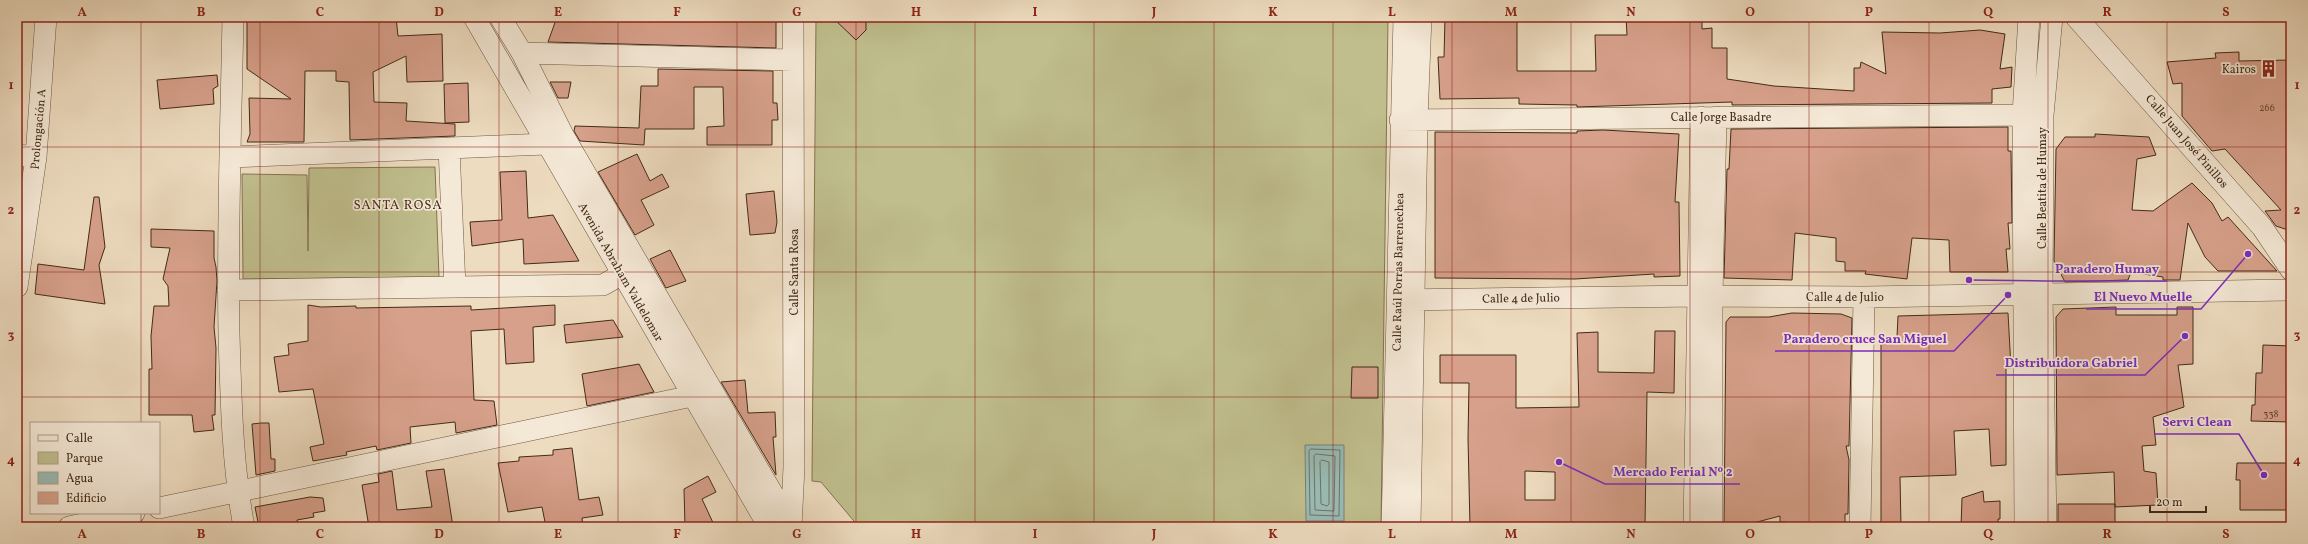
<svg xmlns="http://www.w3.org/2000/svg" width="2308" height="544" viewBox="0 0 2308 544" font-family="Vollkorn,serif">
<rect width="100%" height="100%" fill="#eedcc0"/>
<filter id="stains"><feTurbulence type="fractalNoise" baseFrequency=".005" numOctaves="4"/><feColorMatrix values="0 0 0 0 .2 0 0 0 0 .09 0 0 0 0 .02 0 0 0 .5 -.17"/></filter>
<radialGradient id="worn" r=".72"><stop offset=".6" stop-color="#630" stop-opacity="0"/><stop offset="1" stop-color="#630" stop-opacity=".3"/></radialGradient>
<path fill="#c0be8d" stroke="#827452" d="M816 17H1388L1381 527H859L821 482 812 481Z
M435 167 439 277 243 279 242 174 307 175 308 251 309 168Z"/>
<path fill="#99bbb5" stroke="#778176" d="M1305 445H1344V521H1306Z"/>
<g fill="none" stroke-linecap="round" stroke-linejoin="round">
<path stroke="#6e7366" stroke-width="1" d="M1311 449 1340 450 1339 516 1310 515 1309 451Z
M1316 454 1335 456 1334 511 1315 510 1314 456Z
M1322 460 1329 462V504L1327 506 1321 504 1320 462Z"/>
</g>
<path fill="#d7a08b" stroke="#432b17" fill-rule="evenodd" d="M247 17 350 19V17H396L398 36 442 34 443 81 407 82 406 56 373 72 374 102 407 103 406 121 455 124V136L350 140 349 82 336 81V71H305L304 142H247L250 134 249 98 291 99 247 69Z
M557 17H776V48L548 42Z
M832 17H866V30L856 40Z
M1445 17H1517V71H1596L1595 35H1627L1626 17H1702V29L1712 28V48H1727V79L1774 86 1854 91V68H1860L1861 62 1886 74 1882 32 1940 33 1980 30 2005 34 2000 69 2012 67 2011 87 1992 89V103L1732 105V102L1577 107V105L1519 104V98L1440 99 1438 57H1444Z
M2239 52V61L2291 60V231L2276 226 2265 211 2281 210 2225 149 2212 151 2182 116V83L2173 84 2167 62 2216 58 2215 53Z
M658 69 773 71V103H777L778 120H772V145H707V127L724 126 723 87H694V129H645L644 145 580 141 574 131 575 126 639 128 641 86H658Z
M217 75 218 86 213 89 214 104 160 109 157 80Z
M550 82H571L568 98H558Z
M468 83 469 122 445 123 444 84Z
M2008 127V151H2011L2012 223H2008L2010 249H2006L2008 272H1950L1949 240 1912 238 1907 279 1865 274 1866 271H1845V262L1836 261V238L1795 233 1792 280 1724 278 1727 169H1729L1731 129Z
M1603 130 1679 134 1675 202H1679L1680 276 1654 277V274L1575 279 1435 278V132L1577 133V131Z
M2095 134 2149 137 2156 155 2137 159 2132 210 2153 211 2192 183 2212 203 2222 221 2228 217 2277 271H2218L2205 257 2188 223 2180 280H2163V277L2131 272 2128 280 2065 282 2054 261 2056 149 2065 137H2095Z
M637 154 650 181 662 174 669 187 641 200 654 225 635 235 598 172Z
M526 171 528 218 553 215 579 261 524 264 523 239 472 246 470 222 502 220 500 172Z
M774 191 777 222 775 233 750 235 746 194Z
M94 197H99L105 247 99 265 105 304 35 294 38 264 84 270Z
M151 229 214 231V258L216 267 217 281 214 327 216 348 215 415H212L214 430 194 432 192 415H149V369H152L151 336 154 306H169L168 286 163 279 170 248 151 247Z
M670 250 686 281 666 288 650 259Z
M308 305 321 307 356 306V308L471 306V310L555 305V325L533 327 534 362 506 364 504 329 471 331 474 400 494 401 497 425 456 433 455 422 410 427 411 443 377 450 376 446 346 452 347 455 313 461 310 447 324 444 313 389 279 392 274 357 289 355 288 344 308 341Z
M2116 307V315H2177V307H2193V364L2178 365 2184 407 2153 417 2156 445 2142 446 2144 471 2156 473 2158 505 2115 507 2114 472 2057 475 2056 317 2063 309Z
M1792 313 1841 314 1852 318 1849 446H1846L1849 460 1848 514H1845V527H1786V522H1780V516L1738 527H1724L1726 322 1730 317H1769Z
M2008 313 2011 368H2006V465L1991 466 1989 429 1954 431 1956 475 1900 477 1901 527H1881V337H1897L1898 316Z
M613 320 623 337 566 343 564 325Z
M1655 331H1675L1674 393 1647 392 1645 527H1470L1468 438 1469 383H1440V355H1516V408L1579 407 1577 333 1598 332V372L1654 373ZM1525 471 1555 472V500H1525Z
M2263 345 2291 346V422L2251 421 2252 405H2255L2256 373H2262Z
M639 364 654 392 587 406 582 374Z
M1352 367H1378V398H1351Z
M745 380 748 413 775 412 776 437H773L776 475 721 382Z
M261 423H269L271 459H275V471L256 475 252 424Z
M572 448 579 500 599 497 603 515 582 518 583 527H568V523L546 527 542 507 508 512 498 463 519 461V457L553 455V450Z
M2237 463H2291L2290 510H2240V480H2236Z
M444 469 453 527H435L434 523 369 527 362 485 379 482 378 474 392 471 397 510 432 507 426 471Z
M708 476 716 492 702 499 715 527H685L684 489Z
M1983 491 1984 502 2000 501V519H1998V527H1961L1962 498Z
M310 497 323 498 325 511 313 513 314 517 297 520 298 527H259L255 507Z
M2058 504H2115V527H2058Z"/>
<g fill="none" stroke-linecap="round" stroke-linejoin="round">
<defs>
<path id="minor" d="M233 17C231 123 227 229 229 334 231 399 232 463 244 527
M474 17 769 527
M500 17 522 53 563 135 792 527
M2076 17 2262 227 2291 270
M522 53 793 60
M1400 120 2043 115
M449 148 455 287
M17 155 36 157
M230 157 547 144 558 138
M17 287 36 157 46 17
M228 290 603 285 622 274
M1398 300 1698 296 1864 297 2291 290
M159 508 692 396 704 391
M69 527 134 513
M791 527 794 467 793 17
M1392 527 1404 17
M1410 527 1417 120 1421 17
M1694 527 1701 117
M1712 527V296L1716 117
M1860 527 1864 297
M2025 527 2023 115 2029 17
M2046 527 2042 295 2043 115 2052 17"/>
</defs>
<use href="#minor" stroke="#6e5741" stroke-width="22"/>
<use href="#minor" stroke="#f4e8d6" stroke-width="21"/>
</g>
<path fill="none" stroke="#8f2418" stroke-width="1" stroke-opacity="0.55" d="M141 17V423M260 17V527M379 17V527M499 17V527M618 17V527M737 17V527M856 17V527M975 17V527M1094 17V527M1214 17V527M1333 17V527M1452 17V527M1571 17V527M1690 17V527M1809 17V527M1929 17V527M2048 17V527M2167 17V527M17 147H2291M17 272H2291M17 397H2291M141 513V527"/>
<defs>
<symbol id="building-bare" viewBox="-9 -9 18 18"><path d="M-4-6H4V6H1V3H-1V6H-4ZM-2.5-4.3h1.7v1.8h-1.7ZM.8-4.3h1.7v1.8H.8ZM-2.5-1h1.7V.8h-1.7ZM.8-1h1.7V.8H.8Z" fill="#8f2418" stroke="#f4e8d6" stroke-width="2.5" paint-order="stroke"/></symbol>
</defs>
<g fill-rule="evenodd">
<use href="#building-bare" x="2256" y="56" width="25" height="25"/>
</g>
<g text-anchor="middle" stroke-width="3.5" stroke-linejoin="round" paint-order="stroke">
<g font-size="10" fill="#684834">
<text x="2267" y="111">266</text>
<text x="2271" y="417">338</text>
</g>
<g font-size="12" fill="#432b17" stroke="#f4e8d6" text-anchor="end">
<text x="2256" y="73">Kairos</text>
</g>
<g font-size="12" fill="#432b17" stroke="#f4e8d6">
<text x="1721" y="121">Calle Jorge Basadre</text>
<text transform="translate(38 129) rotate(-85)" y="4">Prolongación A</text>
<text transform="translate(2187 141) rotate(49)" y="4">Calle Juan José Pinillos</text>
<text transform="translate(2042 188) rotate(-90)" y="4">Calle Beatita de Humay</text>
<text transform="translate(621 272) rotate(60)" y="4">Avenida Abraham Valdelomar</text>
<text transform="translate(794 272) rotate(-90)" y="4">Calle Santa Rosa</text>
<text transform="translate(1398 272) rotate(-89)" y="4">Calle Raúl Porras Barrenechea</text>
<text x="1845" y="301">Calle 4 de Julio</text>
<text transform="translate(1521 298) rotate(-1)" y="4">Calle 4 de Julio</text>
</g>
<g font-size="13" letter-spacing="1" fill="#432b17" stroke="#f4e8d6">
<text x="398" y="209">SANTA ROSA</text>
</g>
</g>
<path fill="none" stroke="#7b2cbf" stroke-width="1.5" d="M1969 280L2047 281H2167M2248 254L2201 309H2086M2008 295L1954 351H1775M2185 336L2145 375H1996M2264 475L2239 434H2154M1559 462L1605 484H1740"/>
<g fill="#7b2cbf" stroke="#f4e8d6" stroke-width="1.5">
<circle cx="1969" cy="280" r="4"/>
<circle cx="2248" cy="254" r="4"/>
<circle cx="2008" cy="295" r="4"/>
<circle cx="2185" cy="336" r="4"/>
<circle cx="2264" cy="475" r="4"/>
<circle cx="1559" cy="462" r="4"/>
</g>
<g font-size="13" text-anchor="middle" font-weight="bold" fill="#7b2cbf" stroke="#f4e8d6" stroke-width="3.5" stroke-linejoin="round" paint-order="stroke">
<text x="2107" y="273">Paradero Humay</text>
<text x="2143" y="301">El Nuevo Muelle</text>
<text x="1865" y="343">Paradero cruce San Miguel</text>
<text x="2071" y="367">Distribuidora Gabriel</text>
<text x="2197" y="426">Servi Clean</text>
<text x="1673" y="476">Mercado Ferial Nº 2</text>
</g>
<rect width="2308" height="544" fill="none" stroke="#eedcc0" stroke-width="44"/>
<rect x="30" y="422" width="130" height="92" fill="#f4e8d6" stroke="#ad9c8a"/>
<rect x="38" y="435" width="20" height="6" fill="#f4e8d6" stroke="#ad9c8a"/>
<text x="66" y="442" font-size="12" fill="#432b17">Calle</text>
<rect x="38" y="452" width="20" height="12" fill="#c0be8d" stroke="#ad9c8a"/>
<text x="66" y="462" font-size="12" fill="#432b17">Parque</text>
<rect x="38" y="472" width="20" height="12" fill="#99bbb5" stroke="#ad9c8a"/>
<text x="66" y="482" font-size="12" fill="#432b17">Agua</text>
<rect x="38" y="492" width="20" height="12" fill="#d7a08b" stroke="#ad9c8a"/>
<text x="66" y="502" font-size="12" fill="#432b17">Edificio</text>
<path d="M2150 506v6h56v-6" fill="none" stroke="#432b17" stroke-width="2"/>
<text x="2156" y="506" font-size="12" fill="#432b17" stroke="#f4e8d6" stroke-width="3" paint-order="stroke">20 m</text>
<rect x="22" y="22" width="2264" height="500" fill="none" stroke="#8f2418" stroke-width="1.5"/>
<g font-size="13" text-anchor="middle" font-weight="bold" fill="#8f2418">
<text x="82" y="16">A</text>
<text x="201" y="16">B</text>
<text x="320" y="16">C</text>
<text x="439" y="16">D</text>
<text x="558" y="16">E</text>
<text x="677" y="16">F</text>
<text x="797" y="16">G</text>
<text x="916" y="16">H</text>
<text x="1035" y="16">I</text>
<text x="1154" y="16">J</text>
<text x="1273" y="16">K</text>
<text x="1392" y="16">L</text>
<text x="1511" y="16">M</text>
<text x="1631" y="16">N</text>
<text x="1750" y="16">O</text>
<text x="1869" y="16">P</text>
<text x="1988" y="16">Q</text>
<text x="2107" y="16">R</text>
<text x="2226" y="16">S</text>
<text x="11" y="89">1</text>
<text x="2297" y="89">1</text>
<text x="11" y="214">2</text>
<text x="2297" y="214">2</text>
<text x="11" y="339">3</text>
<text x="2297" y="339">3</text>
<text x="11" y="464">4</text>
<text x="2297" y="464">4</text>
<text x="82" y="538">A</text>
<text x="201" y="538">B</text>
<text x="320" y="538">C</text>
<text x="439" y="538">D</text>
<text x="558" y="538">E</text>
<text x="677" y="538">F</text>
<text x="797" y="538">G</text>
<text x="916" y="538">H</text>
<text x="1035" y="538">I</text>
<text x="1154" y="538">J</text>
<text x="1273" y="538">K</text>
<text x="1392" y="538">L</text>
<text x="1511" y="538">M</text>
<text x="1631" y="538">N</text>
<text x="1750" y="538">O</text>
<text x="1869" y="538">P</text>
<text x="1988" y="538">Q</text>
<text x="2107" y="538">R</text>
<text x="2226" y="538">S</text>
</g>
<rect width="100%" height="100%" filter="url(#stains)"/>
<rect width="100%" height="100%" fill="url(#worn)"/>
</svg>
